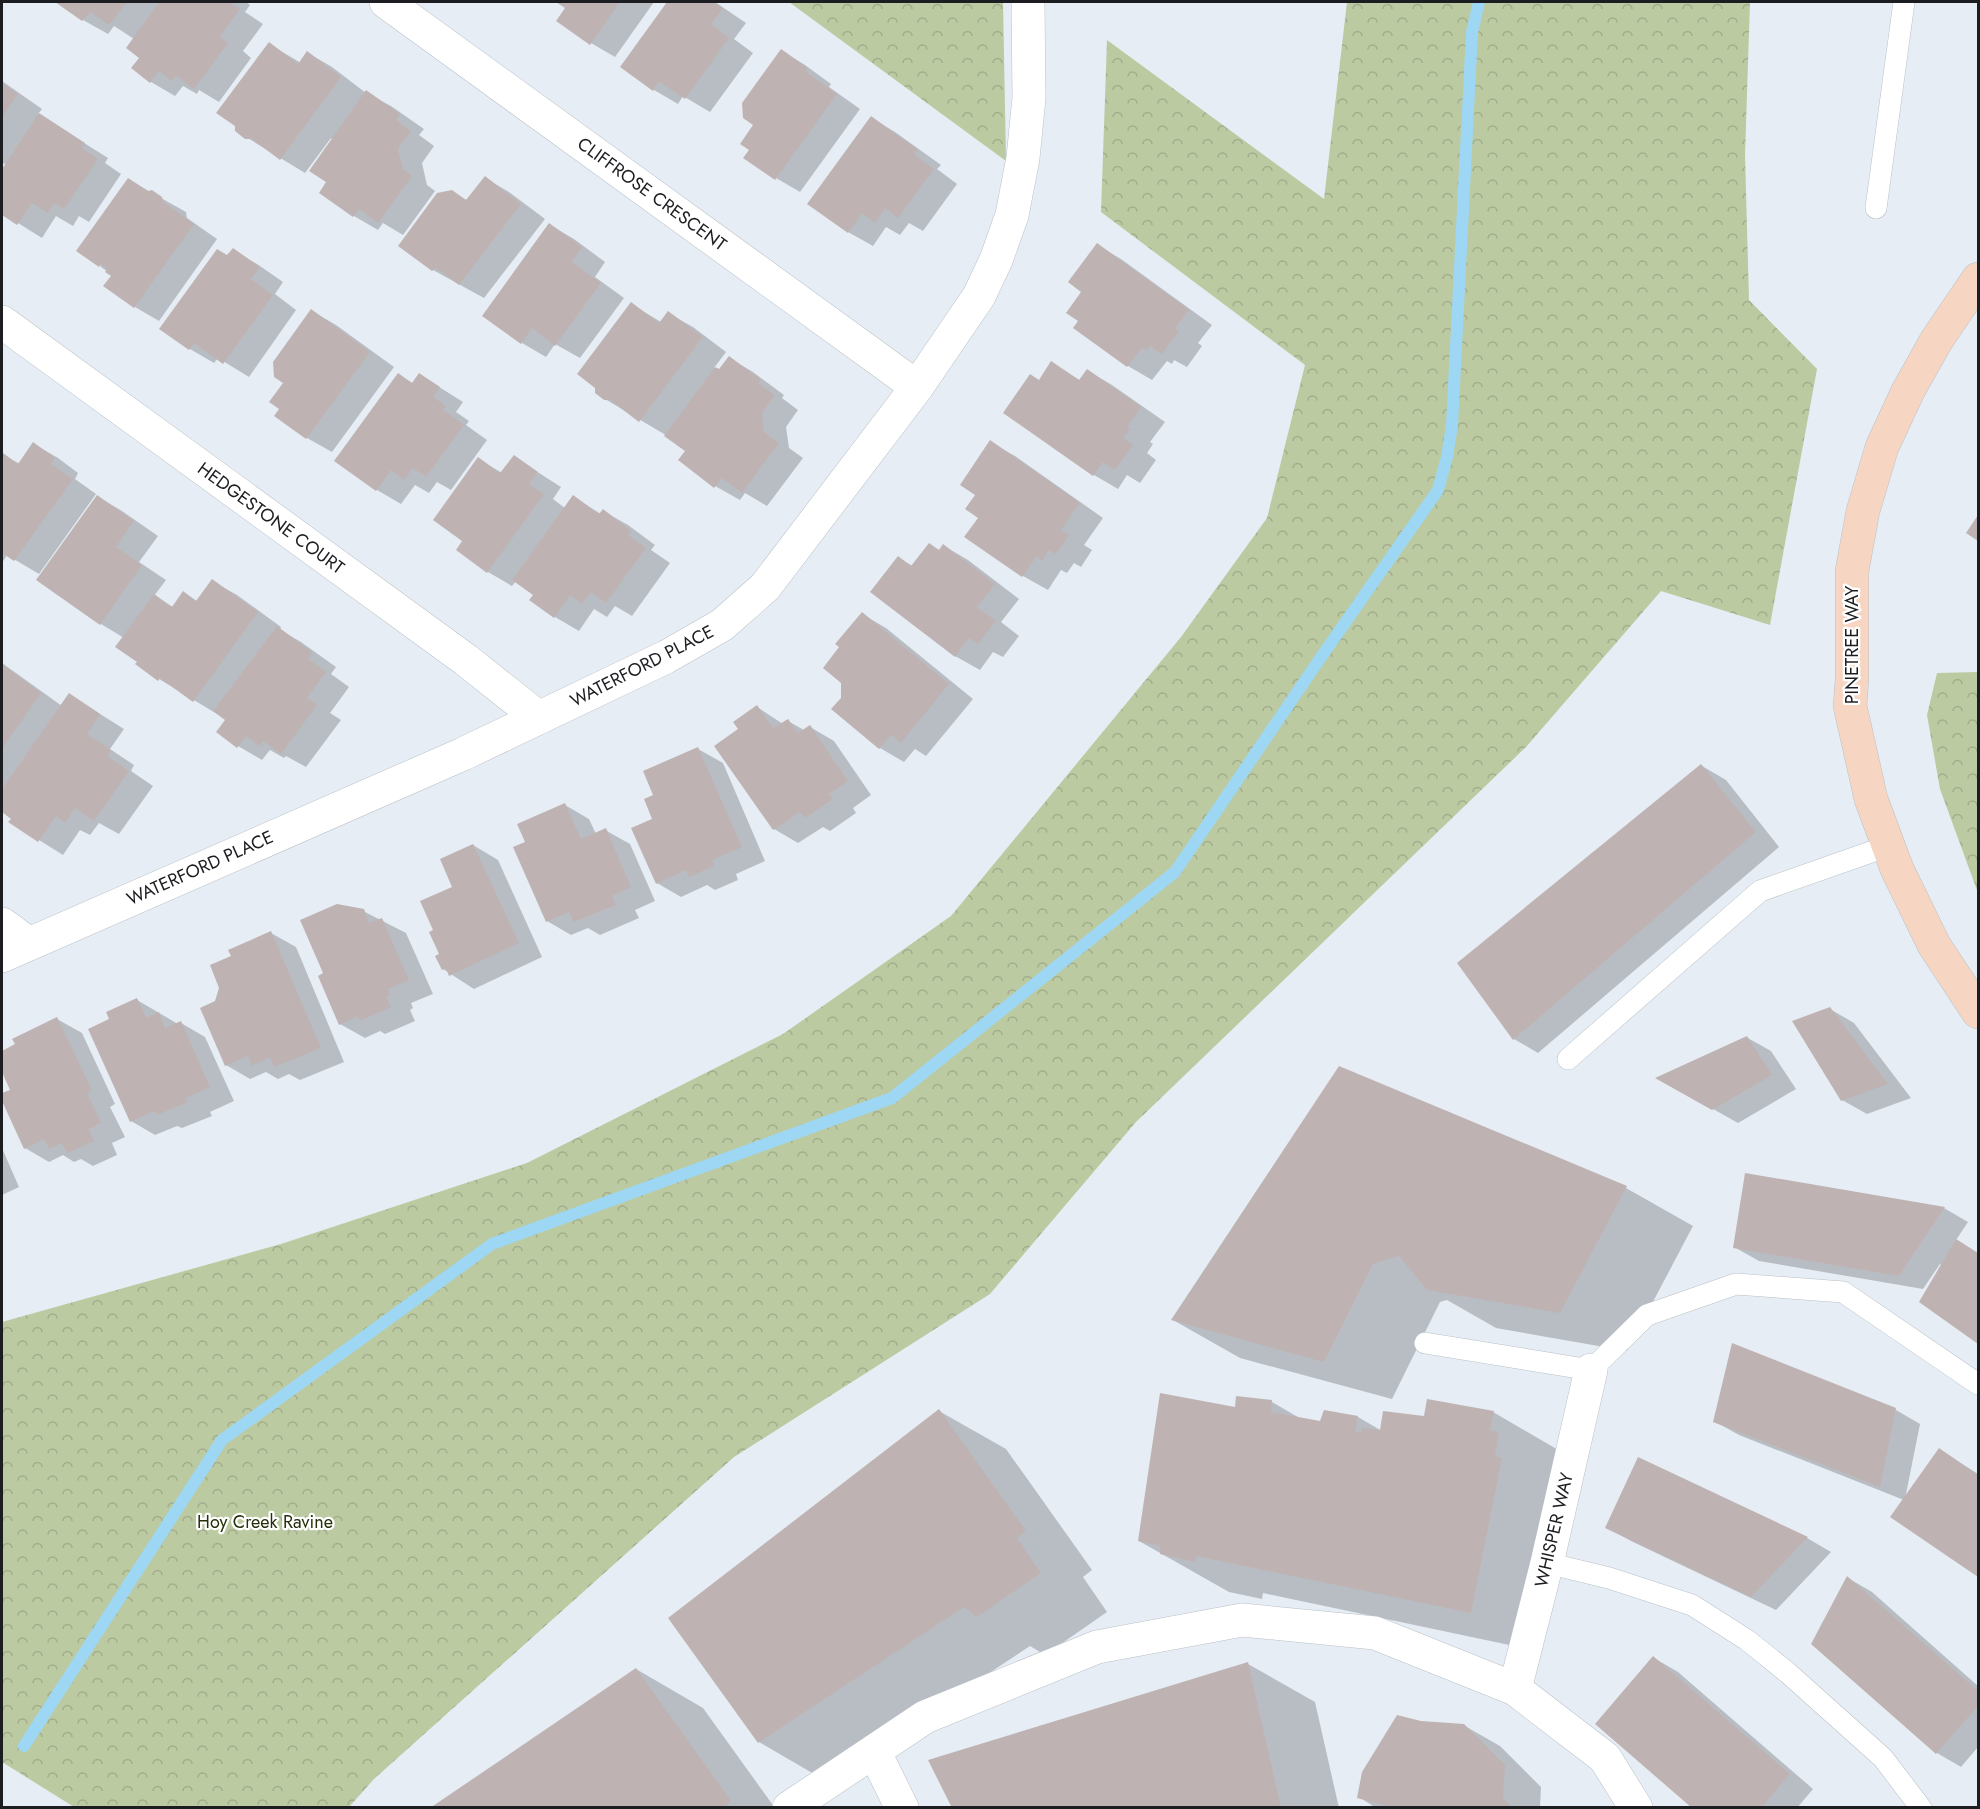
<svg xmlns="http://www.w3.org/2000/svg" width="1980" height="1809" viewBox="0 0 1980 1809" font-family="Jost,sans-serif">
<defs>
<pattern id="forest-crowns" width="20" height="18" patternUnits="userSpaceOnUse" patternTransform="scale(1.5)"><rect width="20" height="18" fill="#bccaa2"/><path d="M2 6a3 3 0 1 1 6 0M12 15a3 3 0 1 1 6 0" fill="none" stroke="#a1ad8b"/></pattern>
</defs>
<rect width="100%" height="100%" fill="#e6edf4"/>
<path fill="url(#forest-crowns)" d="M789 2H1003L1006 161Z
M1347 2H1750L1745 155 1749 300 1817 369 1770 625 1661 591 1526 747 1136 1122 990 1294 734 1457 374 1779 349 1807H74L2 1762V1322L281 1244 527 1163 783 1034 951 916 1181 637 1267 518 1305 365 1101 212 1107 40 1324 199Z
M1978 672V893L1940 789 1927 715 1937 673Z"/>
<path fill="#0003" d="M58 2H246L250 5 245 12 263 24 243 51 251 58 219 102 199 90 197 94 183 86 175 96 151 82 134 39 114 26 108 34 83 20Z
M558 2H654L615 57 591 43 567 7Z
M669 2H715L746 23 734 39 753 53 710 112 683 96 678 104 654 90 622 67Z
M269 44 301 63 308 53 332 67 366 93 391 106 424 129 419 135 434 146 422 163 427 185 435 191 403 235 383 223 378 230 354 216 333 140 331 138 305 173 246 137Z
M781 51 805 65 831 84 829 87 860 109 800 192 776 178 751 149 755 125Z
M2 81 42 109 38 114 108 158 105 163 121 174 89 222 79 216 73 226 56 216 42 238 2 213V172L6 165 4 163 2 166Z
M871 118 895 132 941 165 937 169 957 184 923 231 909 223 900 235 886 227 873 246 848 232Z
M485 178 509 192 545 219 484 298 433 270 452 192 468 201Z
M129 180 186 212 187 218 217 239 159 321 135 307 113 276 100 266Z
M550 225 574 239 605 262 595 277 624 298 580 358 555 344 546 357 522 343Z
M1097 245 1121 259 1212 325 1198 343 1202 346 1187 367 1174 360 1172 364 1167 361 1152 380 1128 366 1075 327 1080 321 1083 291Z
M233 250 257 264 283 282 275 294 296 310 249 377 218 358 214 363 190 349 161 329Z
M631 304 661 322 668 313 693 327 726 352 714 368 720 371 729 358 753 372 784 395 782 398 798 410 786 427 789 448 803 458 767 506 745 493 740 500 715 486 687 451 664 434 605 399Z
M312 311 336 325 394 367 332 452 307 438 276 416 281 409 285 383Z
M1052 363 1081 381 1088 371 1112 385 1165 422 1150 442 1153 444 1147 453 1156 460 1140 483 1127 475 1118 489 1094 475 1005 413 1040 381Z
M398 375 414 384 420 375 463 402 456 412 469 421 466 425 487 440 451 490 437 482 429 493 415 485 401 504 377 490Z
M990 442 1015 456 1103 518 1084 545 1092 550 1081 567 1074 563 1067 573 1061 570 1048 590 1023 576 967 537 980 517 977 495Z
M34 444 58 458 78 473 75 479 96 494 39 574 7 555 2 563V457L3 455 20 464Z
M514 457 561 487 553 499 565 508 573 497 601 514 603 511 628 525 655 545 651 550 670 563 632 616 615 606 607 617 594 609 579 631 555 617 535 594 516 581 512 586 488 572 458 550 464 541 478 459 502 473Z
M98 497 122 511 158 536 139 562 166 580 154 596 173 607 184 593 197 601 212 581 237 595 281 627 280 630 301 642 336 667 331 674 349 687 330 713 341 720 306 767 286 756 284 758 270 750 262 760 238 746 227 720 159 679 139 662 124 638 101 624 39 580Z
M944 546 968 560 1019 599 1001 622 1019 636 1003 657 993 652 980 670 955 656 898 558 913 566 940 551Z
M862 614 886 628 973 699 926 756 915 749 904 762 880 748 842 699 841 647Z
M2 663 62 706 70 695 124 729 110 749 134 765 131 771 153 786 119 834 99 823 90 835 80 830 63 855 10 822 13 818 2 810Z
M757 707 783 724 788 721 804 730 810 727 834 741 871 795 853 808 856 813 830 831 823 827 798 843 774 829 740 730Z
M698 749 723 763 765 861 736 874 738 880 715 890 707 885 681 897 657 883 654 820 655 796Z
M1702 766 1726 780 1779 847 1538 1053 1514 1039Z
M565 805 589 819 596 834 605 830 630 844 655 901 635 910 639 918 600 935 588 928 571 935 547 921 527 843Z
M473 845 498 860 542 957 474 989 443 969 435 931Z
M363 911 406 933 433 994 411 1003 413 1008 410 1010 415 1021 385 1034 380 1031 365 1038 340 1024 325 973Z
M271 933 296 947 344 1062 300 1080 289 1074 278 1079 266 1072 250 1079 226 1065 217 1003 233 957Z
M137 1000 178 1024 181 1023 205 1037 234 1101 210 1112 212 1116 182 1128 177 1126 155 1135 131 1121 111 1020Z
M1830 1009 1854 1023 1911 1098 1867 1114 1842 1100Z
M57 1019 82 1033 115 1104 110 1107 125 1137 112 1143 117 1155 93 1166 81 1159 74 1162 63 1155 49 1162 25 1148 2 1097V1095L12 1090 2 1069V1052L17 1045Z
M1746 1037 1771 1051 1796 1089 1738 1123 1658 1078Z
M1339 1068 1626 1188 1693 1226 1627 1351 1496 1328 1447 1300 1440 1302 1392 1399 1240 1358 1173 1320Z
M2 1148 19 1187 2 1195Z
M1746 1175 1944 1208 1968 1222 1956 1240 1978 1254V1342L1921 1301 1942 1266 1940 1264 1923 1289 1759 1261 1734 1247Z
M1733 1345 1896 1410 1920 1424 1905 1499 1940 1450 1978 1474V1575L1892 1516 1904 1500 1739 1435 1714 1421Z
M1272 1402 1303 1420 1321 1423 1358 1417 1382 1431 1493 1412 1560 1451 1538 1651 1263 1593 1262 1599 1229 1592 1139 1541 1236 1409Z
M939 1411 1006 1449 1092 1570 1083 1577 1107 1612 1045 1655 1030 1646 826 1781 759 1742 670 1618Z
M1639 1459 1807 1538 1831 1552 1776 1610 1631 1541 1606 1527Z
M1848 1578 1872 1592 1978 1686V1747L1961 1767 1937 1753Z
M1654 1658 1678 1672 1813 1789 1797 1808H1694Z
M1248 1664 1315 1702 1339 1808H954Z
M636 1669 703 1708 775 1808H432Z
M1420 1722 1463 1725 1500 1746 1541 1787 1540 1808H1376L1359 1797Z"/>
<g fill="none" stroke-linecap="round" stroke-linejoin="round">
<path stroke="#9ed7f3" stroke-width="12" d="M24 1746 222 1440 492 1244 892 1098 1175 872 1319 660 1438 490 1447 457 1452 425 1472 32 1479 2"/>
</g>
<path fill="#beb3b2" d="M55 2H127L109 25 90 12 82 21Z
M159 2H229L240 9 220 36 228 43 194 89 176 76 172 81 159 71 150 83 131 68 139 58 126 48Z
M556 2H620L590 45 556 21 565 8Z
M667 2H713L723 8 711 24 729 38 685 99 659 81 653 91 620 67Z
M269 42 298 64 307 51 341 77 280 160 252 139H245L235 131V126L216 113Z
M781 49 808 68 806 72 837 94 775 180 743 158 749 150 740 144 753 125 743 118 742 103Z
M2 83 18 94 2 118Z
M366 90 400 114 396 120 411 131 398 149 403 169 412 176 378 223 359 209 353 217 319 193 326 182 309 171Z
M39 113 85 143 82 148 98 159 64 209 54 203 48 213 32 203 17 225 2 215V169Z
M871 116 918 150 914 154 934 169 898 218 885 208 875 223 862 213 848 233 807 204Z
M485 176 521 204 459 285 436 268 432 271 398 246 437 193 452 190 466 200Z
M128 178 148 191 152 190 162 197 163 202 194 224 134 308 103 286 111 276 105 272 107 269 101 264 99 267 76 251Z
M549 223 582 247 572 262 601 283 555 346 532 328 521 344 482 316Z
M1097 243 1189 310 1175 328 1179 331 1162 354 1150 346 1147 351 1142 348 1127 367 1073 328 1078 321 1066 313 1081 292 1068 282Z
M233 248 260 267 251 279 273 295 223 364 194 343 189 350 159 329 217 249 227 255Z
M631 302 659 323 668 311 703 337 639 422 610 400H604L595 393V388L577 374Z
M311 309 370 352 306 439 274 416 279 409 269 402 283 383 274 377 273 362Z
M729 356 761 380 758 383 775 395 762 413 764 432 779 443 742 493 722 478 714 488 678 460 685 451 664 436 715 367 719 369Z
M1051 361 1079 380 1087 369 1141 407 1127 427 1130 429 1123 438 1133 445 1115 470 1103 462 1093 476 1003 413 1030 374 1039 380Z
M398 373 412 383 419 373 440 387 433 397 446 406 443 410 464 425 426 477 413 468 404 480 391 470 376 491 334 461Z
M990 440 1080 503 1061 530 1069 535 1056 554 1049 550 1042 561 1036 557 1022 577 964 537 978 518 965 509 975 495 960 485Z
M33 442 55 458 51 464 73 479 14 561 2 553V454L3 453 18 464Z
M514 455 538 472 529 484 544 494 487 573 456 550 462 541 433 520 478 457 500 473Z
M97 495 134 521 116 547 142 565 100 625 36 580Z
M573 495 599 514 603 509 631 531 628 535 646 548 606 603 591 592 582 604 570 595 554 618 529 600 533 595 512 580Z
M1978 515V541L1966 533Z
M929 543 939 550 943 544 995 584 977 607 996 621 978 644 969 638 955 657 870 592 898 556 911 566Z
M212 579 258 612 193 702 160 678 158 681 135 664 137 662 115 647 154 594 172 607 183 591 196 601Z
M862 612 949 684 901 743 891 735 879 749 831 709 841 698V683L823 668 839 647 835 644Z
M277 626 312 652 308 659 326 672 307 698 317 705 281 754 263 741 259 746 246 736 237 748 216 732 225 720 213 711Z
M2 664 41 693 2 749Z
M69 693 100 714 87 734 111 750 107 756 129 771 94 821 75 808 65 823 56 816 38 842 8 822 11 819 2 812V789Z
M757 705 773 728 788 719 798 733 810 725 848 781 829 794 833 799 805 818 800 812 773 830 714 746 738 729 733 722Z
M698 747 742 847 712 860 714 866 689 877 686 870 656 884 631 828 652 819 644 799 653 795 643 771Z
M1701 764 1756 832 1513 1040 1457 963Z
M565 803 581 839 606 828 631 887 612 896 616 905 574 922 569 912 546 922 513 847 525 842 517 824Z
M473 844 519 943 449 976 446 968 442 970 435 956 439 954 429 932 433 930 420 901 452 887 440 859Z
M337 904 364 909 369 923 382 918 409 980 388 989 390 995 386 996 391 1007 360 1021 358 1016 339 1025 318 976 323 973 300 920Z
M271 931 321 1048 274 1067 270 1057 252 1066 248 1056 225 1066 200 1008 215 1001 219 988 210 965 231 956 228 950Z
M137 998 146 1018 159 1012 165 1028 181 1021 210 1087 186 1098 188 1102 157 1115 155 1111 130 1122 88 1029 109 1019 106 1012Z
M1830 1007 1888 1084 1841 1101 1792 1021Z
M57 1017 92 1090 87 1093 101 1123 89 1129 94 1141 67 1153 62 1143 49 1149 44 1139 24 1149 2 1101V1093L10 1090 2 1072V1051L15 1044 12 1039Z
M1747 1036 1772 1075 1712 1110 1655 1078Z
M1339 1066 1627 1186 1560 1313 1427 1290 1399 1256 1373 1264 1324 1362 1171 1320Z
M1745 1173 1945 1207 1899 1276 1733 1248Z
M1956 1239 1978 1253V1344L1919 1302Z
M1732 1343 1896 1408 1880 1487 1713 1422Z
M1160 1393 1235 1407 1236 1396 1272 1400 1271 1412 1320 1421 1324 1410 1358 1416 1355 1432 1361 1433V1428L1380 1430 1383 1411 1424 1416 1427 1399 1494 1411 1490 1430 1499 1432 1495 1456 1502 1458 1471 1613 1196 1556 1195 1562 1160 1554V1546L1138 1541Z
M939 1409 1026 1531 1017 1538 1041 1573 977 1617 964 1607 758 1743 668 1618Z
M1939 1448 1978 1475V1577L1890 1517Z
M1638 1457 1808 1537 1751 1597 1605 1528Z
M1847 1576 1978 1691V1706L1936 1754 1811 1644Z
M1653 1656 1790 1774 1761 1808H1692L1595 1724Z
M1248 1662 1281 1808H952L928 1760Z
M636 1668 731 1801 723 1808H430Z
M1397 1715 1421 1721 1464 1724 1505 1765 1503 1798 1513 1808H1383V1805L1357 1798 1362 1772Z"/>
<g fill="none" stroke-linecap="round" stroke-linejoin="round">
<defs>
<path id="service" d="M1876 208 1904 2
M1568 1059 1760 891 1888 846
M1425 1343 1591 1370 1647 1315 1736 1284 1843 1292 1978 1384
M1547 1563 1609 1578 1692 1605 1747 1640 1788 1673 1883 1758 1921 1808"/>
<path id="minor" d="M386 2 917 387
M2 322 466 660 539 718
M2 924 28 943
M2 956 463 754 666 657 722 625 765 587 917 387 979 296 996 260 1012 215 1023 158 1029 98 1028 2
M1515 1689 1547 1563 1591 1370
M874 1751 902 1808
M789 1808 925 1717 1097 1647 1242 1620 1375 1633 1515 1689 1605 1758 1636 1808"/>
<path id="secondary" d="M1978 279 1936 341 1908 391 1882 447 1863 511 1852 571V679L1850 706 1871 799 1897 869 1934 945 1978 1012"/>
</defs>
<use href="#service" stroke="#bac1c8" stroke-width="22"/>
<use href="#minor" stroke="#bac1c8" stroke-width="34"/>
<use href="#secondary" stroke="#bac1c8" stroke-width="34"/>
<use href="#service" stroke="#fff" stroke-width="21"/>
<use href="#minor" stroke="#fff" stroke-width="33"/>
<use href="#secondary" stroke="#f6d6c2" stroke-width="33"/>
</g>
<g text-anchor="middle" stroke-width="4.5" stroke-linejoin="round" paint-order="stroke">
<g font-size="18" fill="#1b1d20" stroke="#fff">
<text transform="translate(652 194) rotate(36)" y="6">CLIFFROSE CRESCENT</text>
<text transform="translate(271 518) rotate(36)" y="6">HEDGESTONE COURT</text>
<text transform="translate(1852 645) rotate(-90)" y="6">PINETREE WAY</text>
<text transform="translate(642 666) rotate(-27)" y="6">WATERFORD PLACE</text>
<text transform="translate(200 868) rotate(-24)" y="6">WATERFORD PLACE</text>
<text transform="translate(1554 1530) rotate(-77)" y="6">WHISPER WAY</text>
</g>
<g font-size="18" fill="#25300a" stroke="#fff">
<text x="265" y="1528">Hoy Creek Ravine</text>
</g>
</g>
<rect width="1980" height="1809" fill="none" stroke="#1b1d20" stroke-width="6"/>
</svg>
